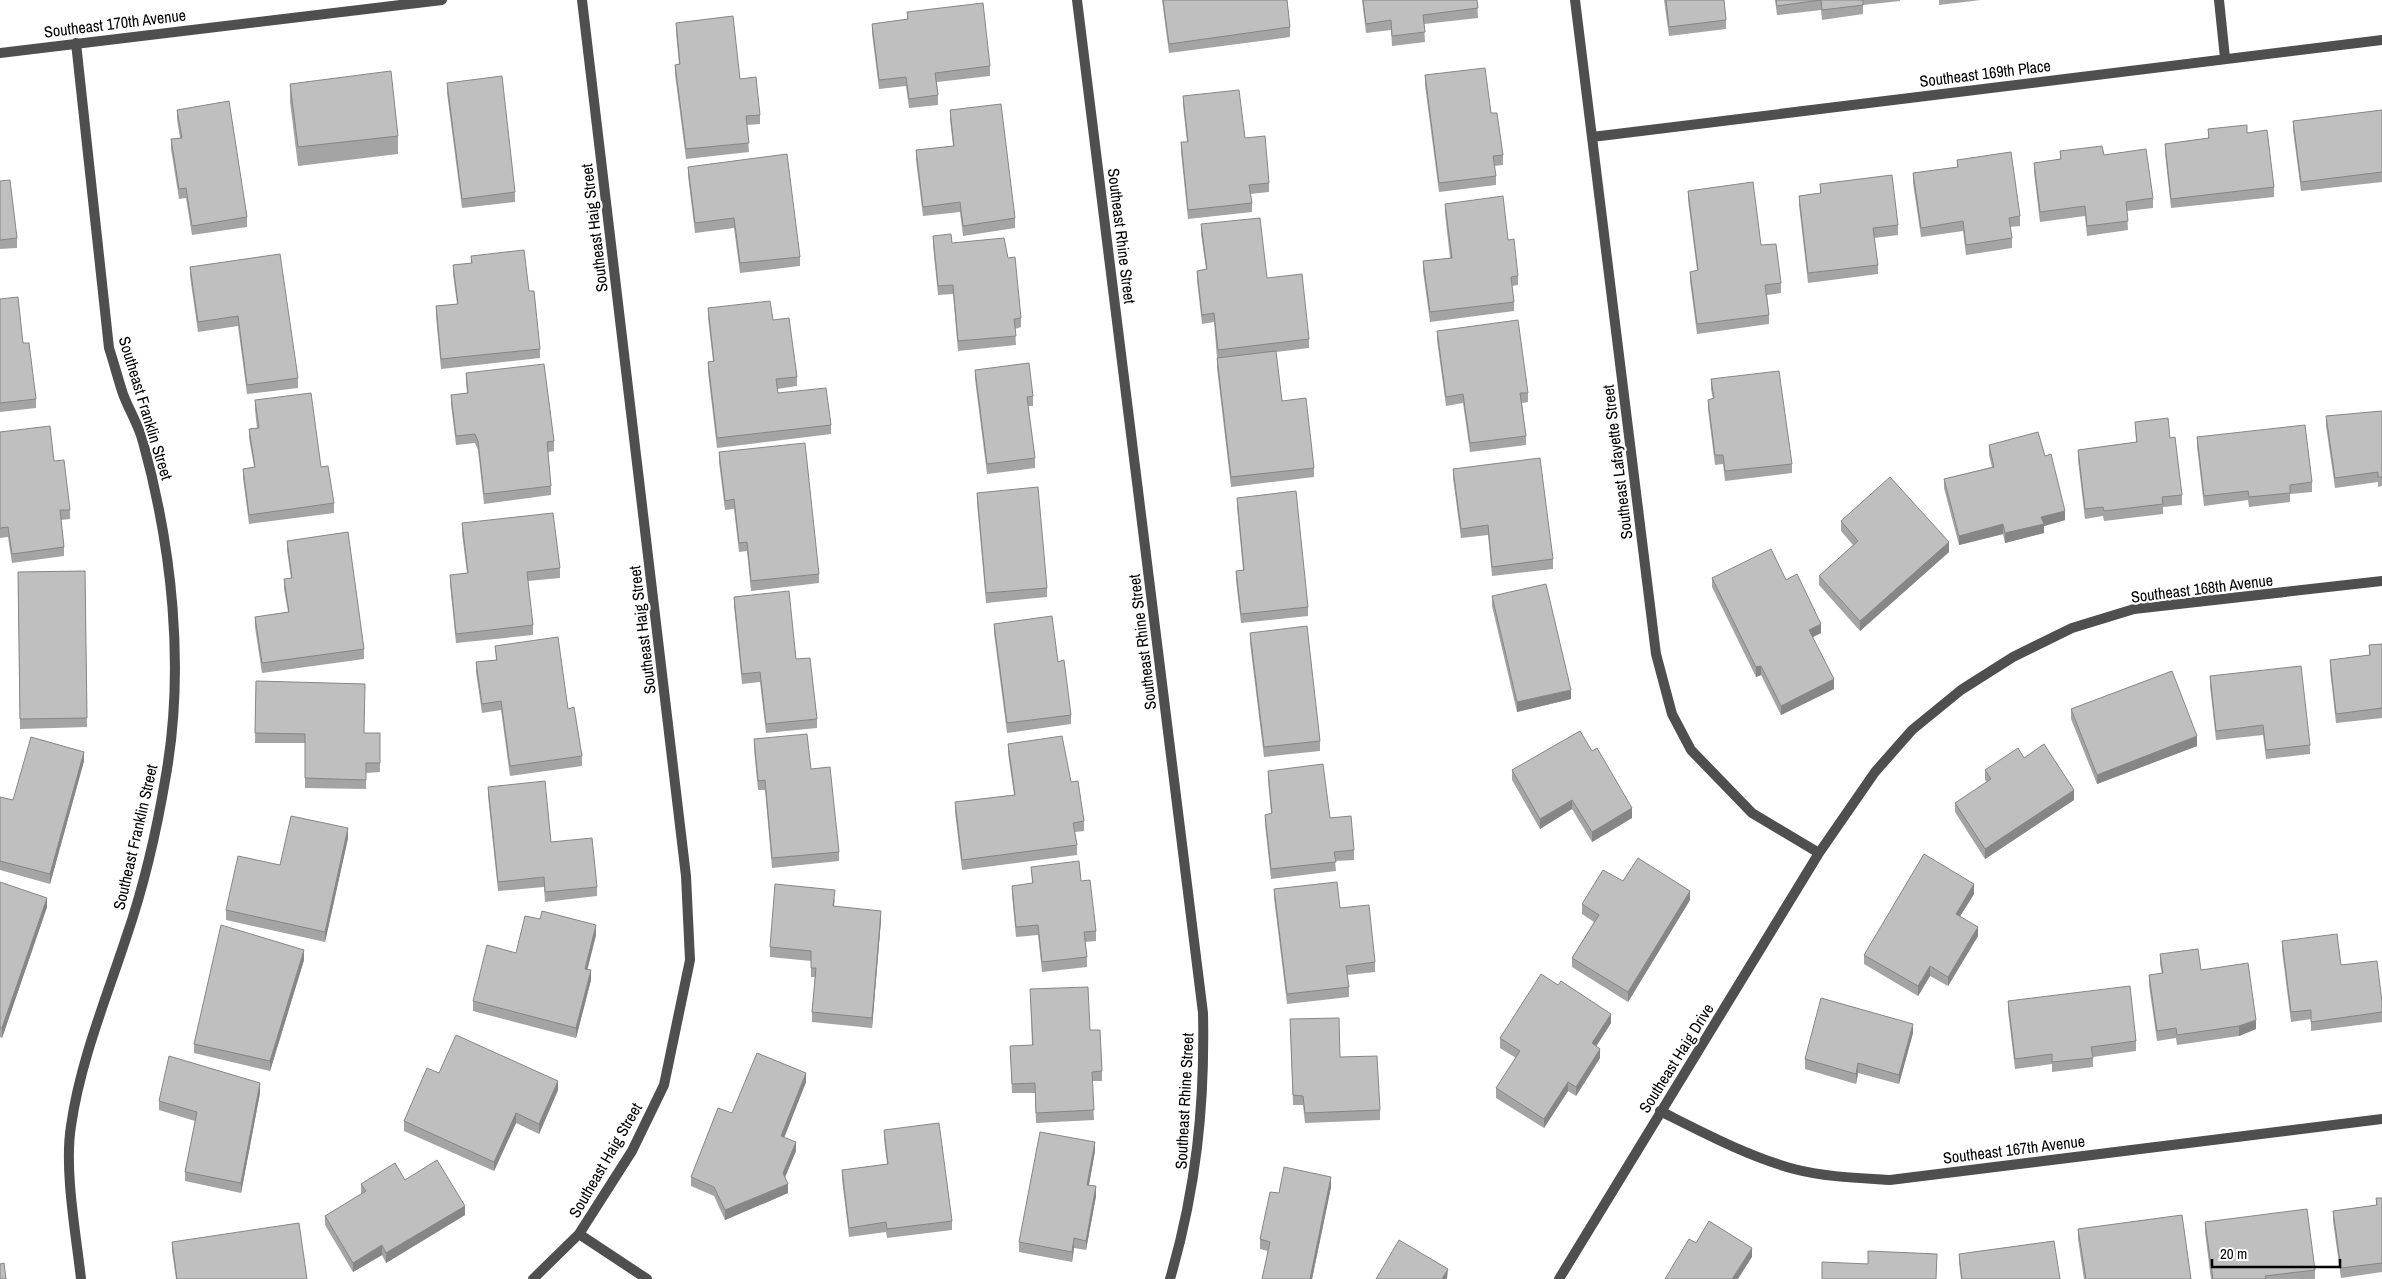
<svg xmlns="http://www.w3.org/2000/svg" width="2382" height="1279" viewBox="0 0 2382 1279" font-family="'Archivo Narrow',sans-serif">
<rect width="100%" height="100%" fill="#fff"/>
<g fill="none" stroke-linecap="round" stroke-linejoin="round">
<path stroke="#4f4f4f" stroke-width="10" d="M1077 0 1203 1013C1205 1106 1196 1190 1170 1279
M1575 0 1656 654 1672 714 1691 750 1752 813 1819 853
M2219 0 2225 58
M76 43 109 348C114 363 118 379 123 394 129 410 139 426 143 442 172 547 185 667 166 775 157 829 144 886 126 938 106 999 80 1062 71 1126 64 1170 76 1234 81 1279
M0 53 442 0
M1592 137 2382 40
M1660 1111C1704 1133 1747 1156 1794 1169 1825 1177 1858 1178 1890 1180L2382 1119
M579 1234 647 1279
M533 1279 579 1234 632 1151 664 1085 690 960 686 876 582 0
M1559 1279 1819 853 1875 772 1912 730 1961 690 2013 657 2072 628 2134 609 2382 581"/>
</g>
<path fill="#a4a4a4" d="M1162 0H1287L1290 27V37L1169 53Z
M1362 0H1477L1478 18 1424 24 1425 42 1392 46 1391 30 1366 33Z
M1664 0H1724L1726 20V29L1669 36Z
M1775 0H1900V1L1863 5V14L1822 20 1821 10 1777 15Z
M1939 0H1981L1939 5Z
M907 12 990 66V76L937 82 938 95V105L909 108 906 86 879 89 872 33V24L907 20Z
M676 23 740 79 760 115V124L747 125 749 152 686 159 675 74V65L679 64 676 32Z
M1425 75 1491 113 1503 155V165L1494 166 1496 176V185L1439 192 1425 85Z
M447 83 515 192V202L462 208 447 93Z
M290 84 398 136V154L298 166 290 102Z
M1183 96 1245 138 1269 183V192L1250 194 1252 203V212L1188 219 1181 152V142H1187L1183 105Z
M177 110 247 217V227L192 235 186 198 179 199 171 149V139L180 138 177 119Z
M950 110 1015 218V228L963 236 960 212 923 216 916 160V150L953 146 950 120Z
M2382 110V182L2301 191 2293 130V121Z
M2208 129 2274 187V197L2171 208 2165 153V144L2208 138Z
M2060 151 2104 155 2153 198V208L2127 211 2128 230 2087 236 2085 216 2040 222 2034 172V163L2060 159Z
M1957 160 2020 216V226L2010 227 2012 238V248L1966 255 1963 231 1921 237 1913 183V173L1957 167Z
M688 167 800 257V266L740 273 734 228 695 233 688 176Z
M0 181 17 238V248L0 249Z
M1820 184 1898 225V235L1874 238 1878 265V274L1808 283 1799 205V196L1820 193Z
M1688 191 1761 245 1781 283V293L1767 295 1769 315V324L1697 334 1690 281V272L1697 270 1688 200Z
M1445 204 1508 240 1518 276V285L1512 286 1514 302V311L1430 322 1423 271V261L1450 258 1445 213Z
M1201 224 1267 278 1309 339V348L1276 352 1282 401 1314 468V477L1231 487 1217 368V358L1214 322 1202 324 1197 280V271L1206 269 1201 234Z
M933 236 952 243 1008 258 1021 318V327L1015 329 1016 345 958 351 953 294 938 295 933 245Z
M471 256 529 291 540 349V358L441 369 436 316V306L457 304 453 274V265L471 263Z
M190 267 298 378V388L247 394 238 326 198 332 190 276Z
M0 299 23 343 36 399V408L0 412Z
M708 308 773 320 797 377V386L777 389 778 393 831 425V434L717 448 708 372V362L713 361 708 318Z
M1437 331 1528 393V402L1522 403 1526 436V445L1470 452 1463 403 1446 406 1437 340Z
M975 370 1033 396V406H1028L1035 458V468L987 474 975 379Z
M466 373 554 441V451L548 452 551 486V495L484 504 478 450 475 443 456 445 451 404V395L467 393 466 382Z
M1711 379 1792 464V473L1725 481 1723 464 1715 465 1708 409V400L1713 399 1711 389Z
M255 400 321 467 334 503V513L249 524 243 478V469L254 467 249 438V429L257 428 255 410Z
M2382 411V486L2378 487V482L2335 488 2326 426V416Z
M2135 422 2170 438 2182 495V505L2163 507V514L2104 521 2103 516 2085 519 2078 460V450L2136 442Z
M0 432 54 461 70 510V519L61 520 64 547V556L12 563 8 537 0 538Z
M2197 437 2312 482V492L2290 494V502L2249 507 2248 500 2204 506 2197 446Z
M1989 445 2045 456 2065 520 2044 526V533L2005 543 2003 534 1959 545 1944 488V479L1992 467 1989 455Z
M719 452 819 574V583L751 591 747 551 739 552 734 509 725 510 719 462Z
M1453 469 1553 559V569L1492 576 1488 535 1461 538 1453 478Z
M977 493 1047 588V597L986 603 977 502Z
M1237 498 1308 607V616L1241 623 1236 580V571L1243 570 1237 507Z
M1841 521 1949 552 1860 631 1819 585V576L1853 545 1841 531Z
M462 523 560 568V578L528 581 533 625V635L456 643 450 584V575L467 573 462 533Z
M287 541 364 649V659L262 673 255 627V617L288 612 284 589V579H291L287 550Z
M85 571 87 727 20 729 18 572Z
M1712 578 1786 580 1821 633 1813 637 1834 689 1781 715 1761 675 1756 677 1712 587Z
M1492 596 1571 699 1517 712 1492 606Z
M734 597 817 719V728L766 733 760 682 742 684 734 606Z
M994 624 1058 662 1071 715V724L1007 733 994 633Z
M1250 633 1320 741V751L1264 757 1250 643Z
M2382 644V718L2336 723 2330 670V660L2369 655V645Z
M495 646 568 709 582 756V766L510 776 501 710 482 713 476 672V662L496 660Z
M2210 676 2310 745V754L2266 759 2263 735 2216 740 2210 686Z
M256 681 364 733H380V772L366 773V789L305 788V743H255Z
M2071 709 2197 746 2097 784 2071 719Z
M754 739 811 769 839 852V861L772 868 765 790H758L754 749Z
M1008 744 1071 782 1084 821V831L1075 832 1077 845V855L962 870 955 812V802L1014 795 1008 753Z
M1592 751 1632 818 1592 842 1572 809 1540 829 1512 780V770Z
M84 761 50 884 0 870V797L13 800Z
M1985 770 2074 800 1985 859 1955 812V803L1987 782 1985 780Z
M1268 771 1330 818 1354 850V860L1335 861 1336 871 1271 879 1265 824V815L1271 813 1268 780Z
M488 787 551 842 597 887V896L545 902 544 887 498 891 488 796Z
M348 838 325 942 226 920V910L280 865Z
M1031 867 1081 881 1096 931V941L1085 942 1087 957V967L1042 972 1038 935 1016 937 1012 895V886L1032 883Z
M1623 881 1690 900 1628 1002 1572 967V958L1594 922 1582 914V904Z
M0 882 47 907 2 1038 0 1037Z
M1274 889 1340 908 1375 962V972L1347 975 1349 987V997L1287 1004 1274 898Z
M1974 894 1960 916 1978 936 1948 986 1930 976 1918 996 1864 964V955Z
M835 899 834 906 881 920 872 1028 812 1022V1012L815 977H811V961L770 957V947Z
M596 935 587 970 591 980 576 1038 473 1011V1001L516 953Z
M2282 941 2341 965 2382 1002V1022L2311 1031V1019L2291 1022 2282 950Z
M2160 954 2201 970 2256 1029 2239 1036 2177 1045 2176 1038 2157 1041 2149 985V975L2162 974 2160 964Z
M304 960 270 1071 194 1053V1044Z
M1030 989 1090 1030 1102 1071V1081H1092L1094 1120 1036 1123 1035 1093H1012L1010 1046 1032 1045Z
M2008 1001 2136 1041V1051L2093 1057V1067L2052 1072V1064L2015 1069 2008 1011Z
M1290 1019 1380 1110V1120L1305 1123 1303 1105H1293Z
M1611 1023 1596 1046 1600 1058 1576 1096 1568 1091 1544 1128 1496 1098V1088L1516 1058 1500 1048V1038Z
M1913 1033 1899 1084 1858 1073 1856 1084 1805 1069V1059Z
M439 1073 558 1090 539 1134 516 1123 494 1171 404 1131V1121Z
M806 1082 784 1137 796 1151 785 1177 788 1193 725 1220 714 1196 691 1186V1177L732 1113Z
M260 1093 241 1193 185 1181V1172L195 1121 159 1110V1101Z
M884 1130 952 1221V1230L887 1238 886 1232 849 1237 842 1179V1170L887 1164 884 1139Z
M1095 1151 1089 1185 1096 1196 1086 1250 1074 1248 1072 1262 1019 1252V1242Z
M405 1180 465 1215 386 1263 382 1255 353 1272 325 1225V1216L361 1194V1184Z
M1331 1187 1312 1279H1262L1268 1251 1260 1249V1239L1279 1193Z
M2376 1198H2382V1272L2341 1278 2333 1221V1211L2376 1205Z
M2205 1222 2315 1270V1279H2211L2205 1232Z
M2078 1229 2191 1279H2084L2078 1239Z
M172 1242 307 1279H176L172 1251Z
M1959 1254 2060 1279H1961L1959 1263Z"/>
<path fill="#868686" d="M2065 511V520L2044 526V533L2005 543V533L2041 517Z
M2003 524V534L1959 545V536Z
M1949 542V552L1860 631V621Z
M1821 624V633L1809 639V630Z
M1761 666V675L1756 677V667Z
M1834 679V689L1781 715V706Z
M1571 690V699L1517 712V702Z
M2197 736V746L2097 784V775Z
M84 752V761L50 884V874Z
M2074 790V800L1985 859V849Z
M1572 800V809L1540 829V819Z
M1632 808V818L1592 842V832Z
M348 828V838L325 942V932Z
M1974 884V894L1956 923V914Z
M1690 891V900L1628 1002V992Z
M47 898V907L2 1038V1028Z
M881 911V920L872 1028V1018Z
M596 925V935L585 979V969Z
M1978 927V936L1948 986V977Z
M304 950V960L270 1071V1061Z
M1930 966V976L1918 996V986Z
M591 970V980L576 1038V1028Z
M1611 1014V1023L1592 1053V1043Z
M2256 1020V1029L2239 1036V1026Z
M1913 1024V1033L1899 1084V1075Z
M1600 1049V1058L1576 1096V1087Z
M1858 1063V1073L1856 1084V1074Z
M806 1073V1082L781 1146V1136Z
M558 1081V1090L539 1134V1124Z
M1568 1082V1091L1544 1128V1119Z
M260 1083V1093L241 1193V1183Z
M516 1113V1123L494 1171V1162Z
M796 1142V1151L783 1182V1173Z
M1095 1142V1151L1087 1195V1185Z
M1331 1177V1187L1312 1279H1310Z
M788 1184V1193L725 1220V1210Z
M1096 1186V1196L1086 1250V1241Z
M465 1206V1215L386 1263V1253Z
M1074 1238V1248L1072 1262V1252Z
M382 1245V1255L353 1272V1263Z
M1752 1248V1257L1738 1279H1732Z
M1448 1269 1447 1279H1442Z"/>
<path fill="#bfbfbf" stroke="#868686" d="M1163 0H1287L1290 27 1169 44Z
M1363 0H1477L1478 8 1423 15 1425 32 1392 36 1391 20 1366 24Z
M1666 0H1724L1726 20 1669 27Z
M1776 0H1863V5L1822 10 1821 0 1777 6Z
M983 3 990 66 935 73 938 95 909 99 906 77 879 80 872 24 908 19 907 12Z
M733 16 740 79 756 77 760 115 746 116 749 143 686 149 675 65 680 64 676 23Z
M1485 68 1491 113H1497L1503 155 1493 156 1496 176 1439 183 1425 75Z
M391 71 398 136 298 147 290 84Z
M502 76 515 192 462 199 447 83Z
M1239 90 1245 138 1265 136 1269 183 1249 185 1252 203 1188 210 1181 142H1188L1183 96Z
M229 101 247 217 192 226 186 188 179 189 171 139 182 138 177 110Z
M1001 104 1015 218 963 226 960 202 923 207 916 150 954 146 950 110Z
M2382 110V172L2301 182 2293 121Z
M2247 125V133L2267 130 2274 187 2171 199 2165 144 2209 138 2208 129Z
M2102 146 2104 155 2146 149 2153 198 2126 202 2128 221 2087 226 2085 206 2040 212 2034 163 2061 159 2060 151Z
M2011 152 2020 216 2009 218 2012 238 1966 245 1963 221 1921 228 1913 173 1958 167 1957 160Z
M787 154 800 257 740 263 734 218 695 223 688 167Z
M1892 175 1898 225 1873 228 1878 265 1808 273 1799 196 1821 193 1820 184Z
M10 180 17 238 0 240V181Z
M1753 182 1761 245 1776 244 1781 283 1765 285 1769 315 1697 324 1690 272 1698 270 1688 191Z
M1503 196 1508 240 1514 239 1518 276 1511 277 1514 302 1430 312 1423 261 1452 258 1445 204Z
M1260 218 1267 278 1302 274 1309 339 1218 350 1214 313 1202 315 1197 271 1207 269 1201 224Z
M951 234 952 243 1004 238 1008 258 1015 257 1021 318 1014 319 1016 336 958 341 953 285 938 286 933 236Z
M524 250 529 291H534L540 349 441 359 436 306 458 304 453 265 472 263 471 256Z
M280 254 298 378 247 385 238 316 198 322 190 267Z
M18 297 23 343H29L36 399 0 403V299Z
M770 301 773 320 789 318 797 377 776 379 778 393 826 388 831 425 717 438 708 362 714 361 708 308Z
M1518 320 1528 393H1520L1526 436 1470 443 1463 394 1446 397 1437 331Z
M1276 351 1282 401 1306 398 1314 468 1231 477 1217 358Z
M1029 363 1033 396 1027 397 1035 458 987 464 975 370Z
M544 364 554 441 547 442 551 486 484 494 478 441 475 434 456 436 451 395 468 393 466 373Z
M1779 371 1792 464 1725 471 1723 455H1715L1708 400 1714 398 1711 379Z
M311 393 321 467 328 466 334 503 249 515 243 469 255 467 249 429 259 428 255 400Z
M2382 411V477H2378V472L2335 478 2326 416Z
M2168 418 2170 438 2175 437 2182 495 2162 497 2163 504 2104 511 2103 507 2085 509 2078 450 2137 442 2135 422Z
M2305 425 2312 482 2290 485V493L2249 497 2248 491 2204 496 2197 437Z
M50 426 54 461 64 460 70 510H60L64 547 12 554 8 527 0 528V432Z
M2038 432 2045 456 2051 454 2065 511 2041 517 2044 524 2005 533 2003 524 1959 536 1944 479 1994 467 1989 445Z
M805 443 819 574 751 581 747 542 739 543 734 499 725 501 719 452Z
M1540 458 1553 559 1492 567 1488 525 1461 529 1453 469Z
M1890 477 1949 542 1860 621 1819 576 1858 541 1841 521Z
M1038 487 1047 588 986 593 977 493Z
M1296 491 1308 607 1241 614 1236 571 1244 570 1237 498Z
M553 513 560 568 527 572 533 625 456 634 450 575 468 573 462 523Z
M348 532 364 649 262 663 255 617 289 612 284 579 292 578 287 541Z
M1771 549 1786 580 1797 574 1821 624 1809 630 1834 679 1781 706 1761 666 1756 667 1712 578Z
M85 571 87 718 20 719 18 572Z
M1546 584 1571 690 1517 702 1492 596Z
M789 591 796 659 810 658 817 719 766 724 760 672 742 674 734 597Z
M1052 616 1058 662 1064 660 1071 715 1007 723 994 624Z
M1307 626 1320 741 1264 747 1250 633Z
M558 637 568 709 574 707 582 756 510 766 501 701 482 704 476 662 497 660 495 646Z
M2382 644V708L2336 714 2330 660 2370 655 2369 645Z
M2301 666 2310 745 2266 750 2263 725 2216 731 2210 676Z
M2172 671 2197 736 2097 775 2071 709Z
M256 681 365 684 364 733H380V763H366V780L305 778V734L255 733Z
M1580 731 1592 751 1597 748 1632 808 1592 832 1572 800 1540 819 1512 770Z
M807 734 811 769 830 767 839 852 772 858 765 780 758 781 754 739Z
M1062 736 1071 782 1078 781 1084 821 1073 823 1077 845 962 860 955 802 1015 795 1008 744Z
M31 737 84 752 50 874 0 861V797L13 800Z
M2044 744 2074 790 1985 849 1955 803 1991 779 1985 770 2018 748 2024 758Z
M1323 764 1330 818 1351 816 1354 850 1334 852 1336 862 1271 869 1265 815 1272 813 1268 771Z
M545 781 551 842 592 838 597 887 545 892 544 877 498 882 488 787Z
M291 816 348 828 325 932 226 910 238 856 280 865Z
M1924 854 1974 884 1956 914 1978 927 1948 977 1930 966 1918 986 1864 955Z
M1638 858 1690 891 1628 992 1572 958 1599 915 1582 904 1603 870 1623 881Z
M1079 861 1081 881 1090 880 1096 931 1084 932 1087 957 1042 962 1038 925 1016 927 1012 886 1033 883 1031 867Z
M0 882 47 898 2 1028 0 1027Z
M1337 882 1340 908 1369 905 1375 962 1346 966 1349 987 1287 994 1274 889Z
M775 884 835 890 833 906 881 911 872 1018 812 1012 816 968H811V951L770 947Z
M542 911 596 925 585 969 591 970 576 1028 473 1001 487 945 516 953 525 916 540 919Z
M221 925 304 950 270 1061 194 1044Z
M2337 934 2341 965 2377 961 2382 1002V1012L2311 1022V1010L2291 1012 2282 941Z
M2198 949 2201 970 2248 963 2256 1020 2239 1026 2177 1035 2176 1028 2157 1031 2149 975 2163 973 2160 954Z
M1541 974 1558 985 1561 981 1611 1014 1592 1043 1600 1049 1576 1087 1568 1082 1544 1119 1496 1088 1520 1051 1500 1038Z
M2130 986 2136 1041 2091 1047 2093 1058 2052 1062V1054L2015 1059 2008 1001Z
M1088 987 1090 1030H1100L1102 1071 1092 1072 1094 1110 1036 1113 1035 1083 1012 1084 1010 1046 1033 1045 1030 989Z
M1821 998 1913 1024 1899 1075 1858 1063 1856 1074 1805 1059Z
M1339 1018 1340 1057 1377 1056 1380 1110 1305 1113 1303 1096 1293 1095 1290 1019Z
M456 1035 558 1081 539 1124 516 1113 494 1162 404 1121 427 1068 439 1073Z
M757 1053 806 1073 781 1136 796 1142 783 1173 788 1184 725 1210 714 1187 691 1177 718 1108 732 1113Z
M169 1056 260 1083 241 1183 185 1172 197 1112 159 1101Z
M939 1123 952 1221 887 1229 886 1222 849 1228 842 1170 888 1164 884 1130Z
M1040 1132 1095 1142 1087 1185 1096 1186 1086 1241 1074 1238 1072 1252 1019 1242Z
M437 1160 465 1206 386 1253 382 1245 353 1263 325 1216 366 1191 361 1184 395 1163 405 1180Z
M1284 1167 1331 1177 1310 1279H1262L1270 1242 1260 1239 1270 1192 1279 1193Z
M2376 1198H2382V1263L2341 1268 2333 1211 2377 1205Z
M2307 1209 2315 1270 2265 1276 2266 1279H2213L2205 1222Z
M2182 1215 2191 1279H2086L2078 1229Z
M1709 1221 1752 1248 1732 1279H1665L1689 1239 1696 1243Z
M299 1223 307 1279H177L172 1242Z
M1399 1240 1448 1269 1442 1279H1376Z
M2054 1241 2060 1279H1962L1959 1254Z
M1868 1251 1937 1254 1936 1279H1822V1262L1868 1264Z
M4 1263 6 1279H0V1264Z"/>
<g text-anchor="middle" stroke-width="4.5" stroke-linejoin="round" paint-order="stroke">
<g font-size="16" fill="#000" stroke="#fff">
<text transform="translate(115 23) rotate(-7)" y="6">Southeast 170th Avenue</text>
<text transform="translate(1985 73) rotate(-7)" y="6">Southeast 169th Place</text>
<text transform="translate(594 228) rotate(-97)" y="6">Southeast Haig Street</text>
<text transform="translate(1122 236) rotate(83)" y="6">Southeast Rhine Street</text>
<text transform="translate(146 408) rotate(73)" y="6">Southeast Franklin Street</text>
<text transform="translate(1617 462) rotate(-97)" y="6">Southeast Lafayette Street</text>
<text transform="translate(2202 588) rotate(-7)" y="6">Southeast 168th Avenue</text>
<text transform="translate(642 630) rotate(-97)" y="6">Southeast Haig Street</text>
<text transform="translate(1142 642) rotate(-97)" y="6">Southeast Rhine Street</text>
<text transform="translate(135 837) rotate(-77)" y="6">Southeast Franklin Street</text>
<text transform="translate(1676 1058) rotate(-58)" y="6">Southeast Haig Drive</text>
<text transform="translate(1184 1101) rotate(-87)" y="6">Southeast Rhine Street</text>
<text transform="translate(2014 1149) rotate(-7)" y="6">Southeast 167th Avenue</text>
<text transform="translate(605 1160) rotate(-60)" y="6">Southeast Haig Street</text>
</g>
</g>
<path d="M2212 1259v8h128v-8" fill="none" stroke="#000000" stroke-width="2.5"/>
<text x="2220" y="1259" font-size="15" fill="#000000" stroke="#ffffff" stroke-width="4" paint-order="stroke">20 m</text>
</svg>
